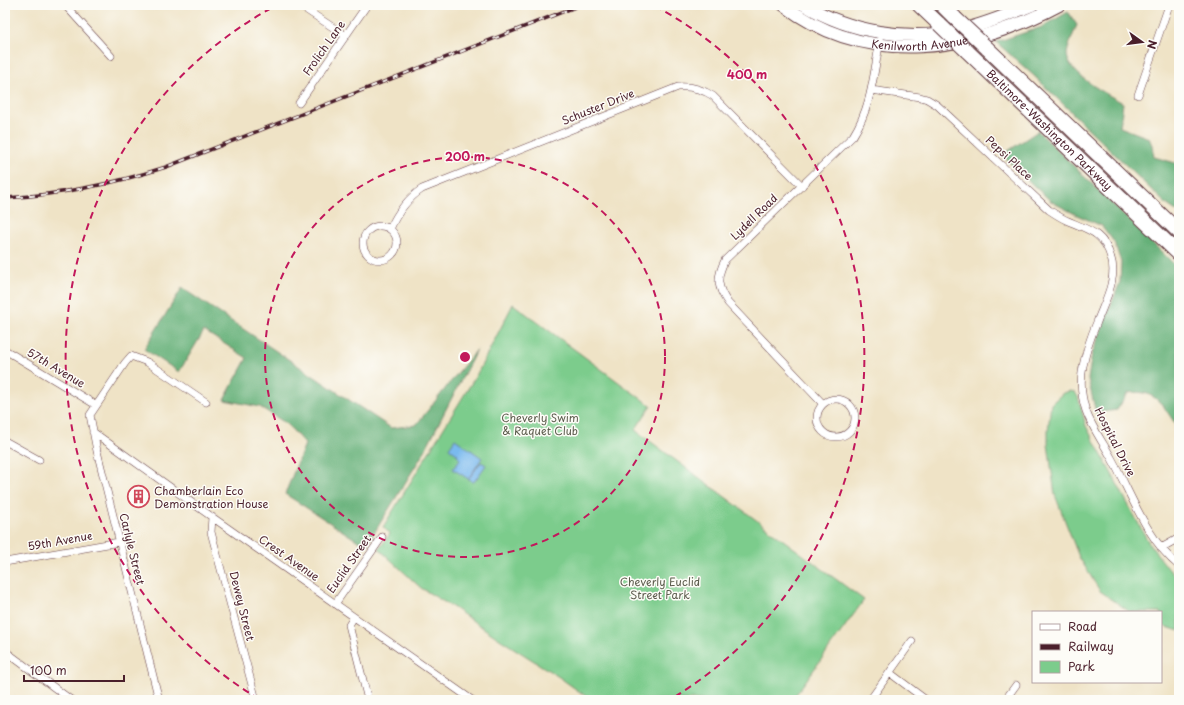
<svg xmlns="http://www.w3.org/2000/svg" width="1184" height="705" viewBox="0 0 1184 705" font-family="'Playpen Sans',sans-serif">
<rect width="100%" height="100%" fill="#fdfcf7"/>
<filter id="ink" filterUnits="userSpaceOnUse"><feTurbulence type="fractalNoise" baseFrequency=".025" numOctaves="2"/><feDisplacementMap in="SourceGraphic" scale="8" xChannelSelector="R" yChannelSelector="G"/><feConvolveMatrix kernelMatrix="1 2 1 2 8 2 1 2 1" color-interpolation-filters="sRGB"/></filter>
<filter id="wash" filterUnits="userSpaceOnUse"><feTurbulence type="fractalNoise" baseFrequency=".012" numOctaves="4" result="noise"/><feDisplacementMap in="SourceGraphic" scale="16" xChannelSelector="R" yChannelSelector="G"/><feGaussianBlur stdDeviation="0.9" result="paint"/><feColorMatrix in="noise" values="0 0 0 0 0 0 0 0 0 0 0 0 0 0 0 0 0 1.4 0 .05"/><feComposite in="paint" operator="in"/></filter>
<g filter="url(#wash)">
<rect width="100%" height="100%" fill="#efe3c6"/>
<path fill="#7ccc8c" stroke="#63765c" d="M513 304 651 406 635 430 864 600 792 700H591L559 677 501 640 454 608 421 588 379 549 390 534 383 527 477 374Z
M1070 391 1075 392 1078 397 1086 426 1150 545 1171 572 1179 578V631L1161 625V612H1130L1100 591 1079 557 1055 495 1048 444V430L1051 404 1063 393Z"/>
<path fill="#65b078" stroke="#586852" d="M1068 12 1077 25C1074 32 1067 49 1067 55 1069 75 1107 94 1123 103L1120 127 1149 138 1152 145 1154 157 1179 164V213L1166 204 1033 75 996 42 1042 27Z
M1038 131 1179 269V429C1164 409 1158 388 1128 393L1117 410 1096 413 1088 379 1092 354 1120 282 1121 262 1114 242 1102 226 1077 215 1052 202 1034 186 1002 155Z
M182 288 391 428 416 425 477 349 423 454 366 546 285 494 305 444 287 424 260 407 224 400 247 358 204 331 179 372 144 349Z"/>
<path fill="#7abaef" stroke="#626c8d" d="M455 439 482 458 469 478 481 462 486 465 474 482H473L453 469 460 459 457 456 458 455 449 448Z"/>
</g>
<g filter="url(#ink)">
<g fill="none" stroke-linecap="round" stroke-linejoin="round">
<defs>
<path id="minor" d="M65 5 111 56
M299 5 346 36
M871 90 920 97 927 99 937 105 1049 210C1055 214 1061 218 1068 221 1089 230 1104 233 1111 258 1118 279 1104 303 1097 322 1091 336 1086 351 1083 366 1080 381 1081 396 1086 411 1092 428 1103 442 1112 459 1131 494 1147 540 1179 566
M1138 95 1169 5
M299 103 367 5
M363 243a17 17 0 1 1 34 0a17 17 0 1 1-34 0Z
M390 229C398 211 407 199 422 189L678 87C691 86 702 89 713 96L802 186
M5 350 96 405
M817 418a19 19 0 1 1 38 0a19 19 0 1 1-38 0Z
M823 404 728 303C717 287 716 278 725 260L853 136C872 106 873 75 880 41
M93 432 212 517 472 700
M5 441 39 460
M212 517 211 532 256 700
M1161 548 1179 538
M5 562 119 542
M335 604 382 537
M354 617 349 625 368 700
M5 651 71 700
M890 673 926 700
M159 700 97 451 90 415 125 363 131 356 147 362 206 402
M870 700 912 641
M1005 700 1016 685"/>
<g id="primary">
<path id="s1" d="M784 5C867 69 973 51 1059 5"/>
<path d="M805 5C850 32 906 41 957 31 983 25 1008 15 1032 5"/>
</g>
<g id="motorway">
<path d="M919 5 939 24"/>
<path d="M942 5 955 18"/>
<path d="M987 48 1179 232"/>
<path id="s2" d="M967 51 1179 254"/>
</g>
</defs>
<use href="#minor" stroke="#633c42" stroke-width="8"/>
<use href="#primary" stroke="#633c42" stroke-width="14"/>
<use href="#motorway" stroke="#633c42" stroke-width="16"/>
<use href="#minor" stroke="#fff" stroke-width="7"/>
<use href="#primary" stroke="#fff" stroke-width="12"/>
<use href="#motorway" stroke="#fff" stroke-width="14"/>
<defs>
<path id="rail" d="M5 198C60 195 113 184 166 167L580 5"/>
</defs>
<use href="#rail" stroke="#4a1f2b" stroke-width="3.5"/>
<use href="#rail" stroke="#fdfcf7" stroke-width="2" stroke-dasharray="6" stroke-linecap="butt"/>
<defs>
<path id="motorway-bridge" d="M955 18 987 48
M939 24 967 51"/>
</defs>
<use href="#motorway-bridge" stroke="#633c42" stroke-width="16" stroke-linecap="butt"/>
<use href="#motorway-bridge" stroke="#fff" stroke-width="14"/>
</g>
</g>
<g fill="none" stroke="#c2185b" stroke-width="2" stroke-dasharray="7 5">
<circle cx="465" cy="357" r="200"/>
<path d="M259 699A399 399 0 0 1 275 6M655 6A399 399 0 0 1 671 699"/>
</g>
<defs>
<symbol id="building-ring" viewBox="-11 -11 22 22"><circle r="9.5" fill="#fdfcf7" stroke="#d1495b" stroke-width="1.5"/><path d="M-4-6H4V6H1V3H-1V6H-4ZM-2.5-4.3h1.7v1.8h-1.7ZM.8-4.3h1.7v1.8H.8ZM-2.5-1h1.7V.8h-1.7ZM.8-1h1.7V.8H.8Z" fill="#d1495b"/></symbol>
</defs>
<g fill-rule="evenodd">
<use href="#building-ring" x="126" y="484" width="25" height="25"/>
</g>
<g text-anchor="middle" stroke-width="3" stroke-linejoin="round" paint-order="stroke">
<g font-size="11" fill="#4a1f2b" stroke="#fdfcf7">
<text dy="4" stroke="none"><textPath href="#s1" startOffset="145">Kenilworth Avenue</textPath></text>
<text transform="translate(324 48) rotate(-55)" y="4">Frolich Lane</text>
<text transform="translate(598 107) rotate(-22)" y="4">Schuster Drive</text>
<text dy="4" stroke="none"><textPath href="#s2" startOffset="114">Baltimore-Washington Parkway</textPath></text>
<text transform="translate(1009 158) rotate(43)" y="4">Pepsi Place</text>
<text transform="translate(754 217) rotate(-44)" y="4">Lydell Road</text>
<text transform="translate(56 368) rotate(31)" y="4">57th Avenue</text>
<text transform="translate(1115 442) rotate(63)" y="4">Hospital Drive</text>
<text transform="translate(60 541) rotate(-10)" y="4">59th Avenue</text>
<text transform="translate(132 549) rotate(76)" y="4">Carlyle Street</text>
<text transform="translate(289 558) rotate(35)" y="4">Crest Avenue</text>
<text transform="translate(349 564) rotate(-55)" y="4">Euclid Street</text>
<text transform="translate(242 606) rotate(76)" y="4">Dewey Street</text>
</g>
<g font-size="11" fill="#5c5c4d" stroke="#fdfcf7">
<text x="540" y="422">Cheverly Swim<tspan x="540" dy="13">&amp; Raquet Club</tspan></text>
<text x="660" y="586">Cheverly Euclid<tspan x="660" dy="13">Street Park</tspan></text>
</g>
<g font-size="11" fill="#4a1f2b" stroke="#fdfcf7" text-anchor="start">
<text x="154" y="495">Chamberlain Eco<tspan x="154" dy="13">Demonstration House</tspan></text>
</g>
</g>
<circle cx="465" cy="357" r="6" fill="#c2185b" stroke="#fdfcf7" stroke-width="2"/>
<g font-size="12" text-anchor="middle" font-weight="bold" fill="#c2185b" stroke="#fdfcf7" stroke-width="3" stroke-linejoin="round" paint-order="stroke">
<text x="747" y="79">400 m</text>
<text x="465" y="161">200 m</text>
</g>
<rect width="1184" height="705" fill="none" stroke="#fdfcf7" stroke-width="20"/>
<rect x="1032" y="611" width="130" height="72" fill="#fdfcf7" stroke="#b5a4a5"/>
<rect x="1040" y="624" width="20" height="6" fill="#ffffff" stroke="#b5a4a5"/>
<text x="1068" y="631" font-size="12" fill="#4a1f2b">Road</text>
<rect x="1040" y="644" width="20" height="6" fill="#4a1f2b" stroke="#b5a4a5"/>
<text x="1068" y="651" font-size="12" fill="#4a1f2b">Railway</text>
<rect x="1040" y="661" width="20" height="12" fill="#7ccc8c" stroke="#b5a4a5"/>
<text x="1068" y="671" font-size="12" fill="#4a1f2b">Park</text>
<g transform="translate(1142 42) rotate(104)" stroke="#fdfcf7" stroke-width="3" paint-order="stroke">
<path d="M0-3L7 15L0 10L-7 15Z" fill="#4a1f2b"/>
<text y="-6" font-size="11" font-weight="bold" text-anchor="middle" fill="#4a1f2b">N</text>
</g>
<path d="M24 675v6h100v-6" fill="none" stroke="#4a1f2b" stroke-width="2"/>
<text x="30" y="675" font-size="12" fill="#4a1f2b" stroke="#fdfcf7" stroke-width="3" paint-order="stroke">100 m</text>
</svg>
